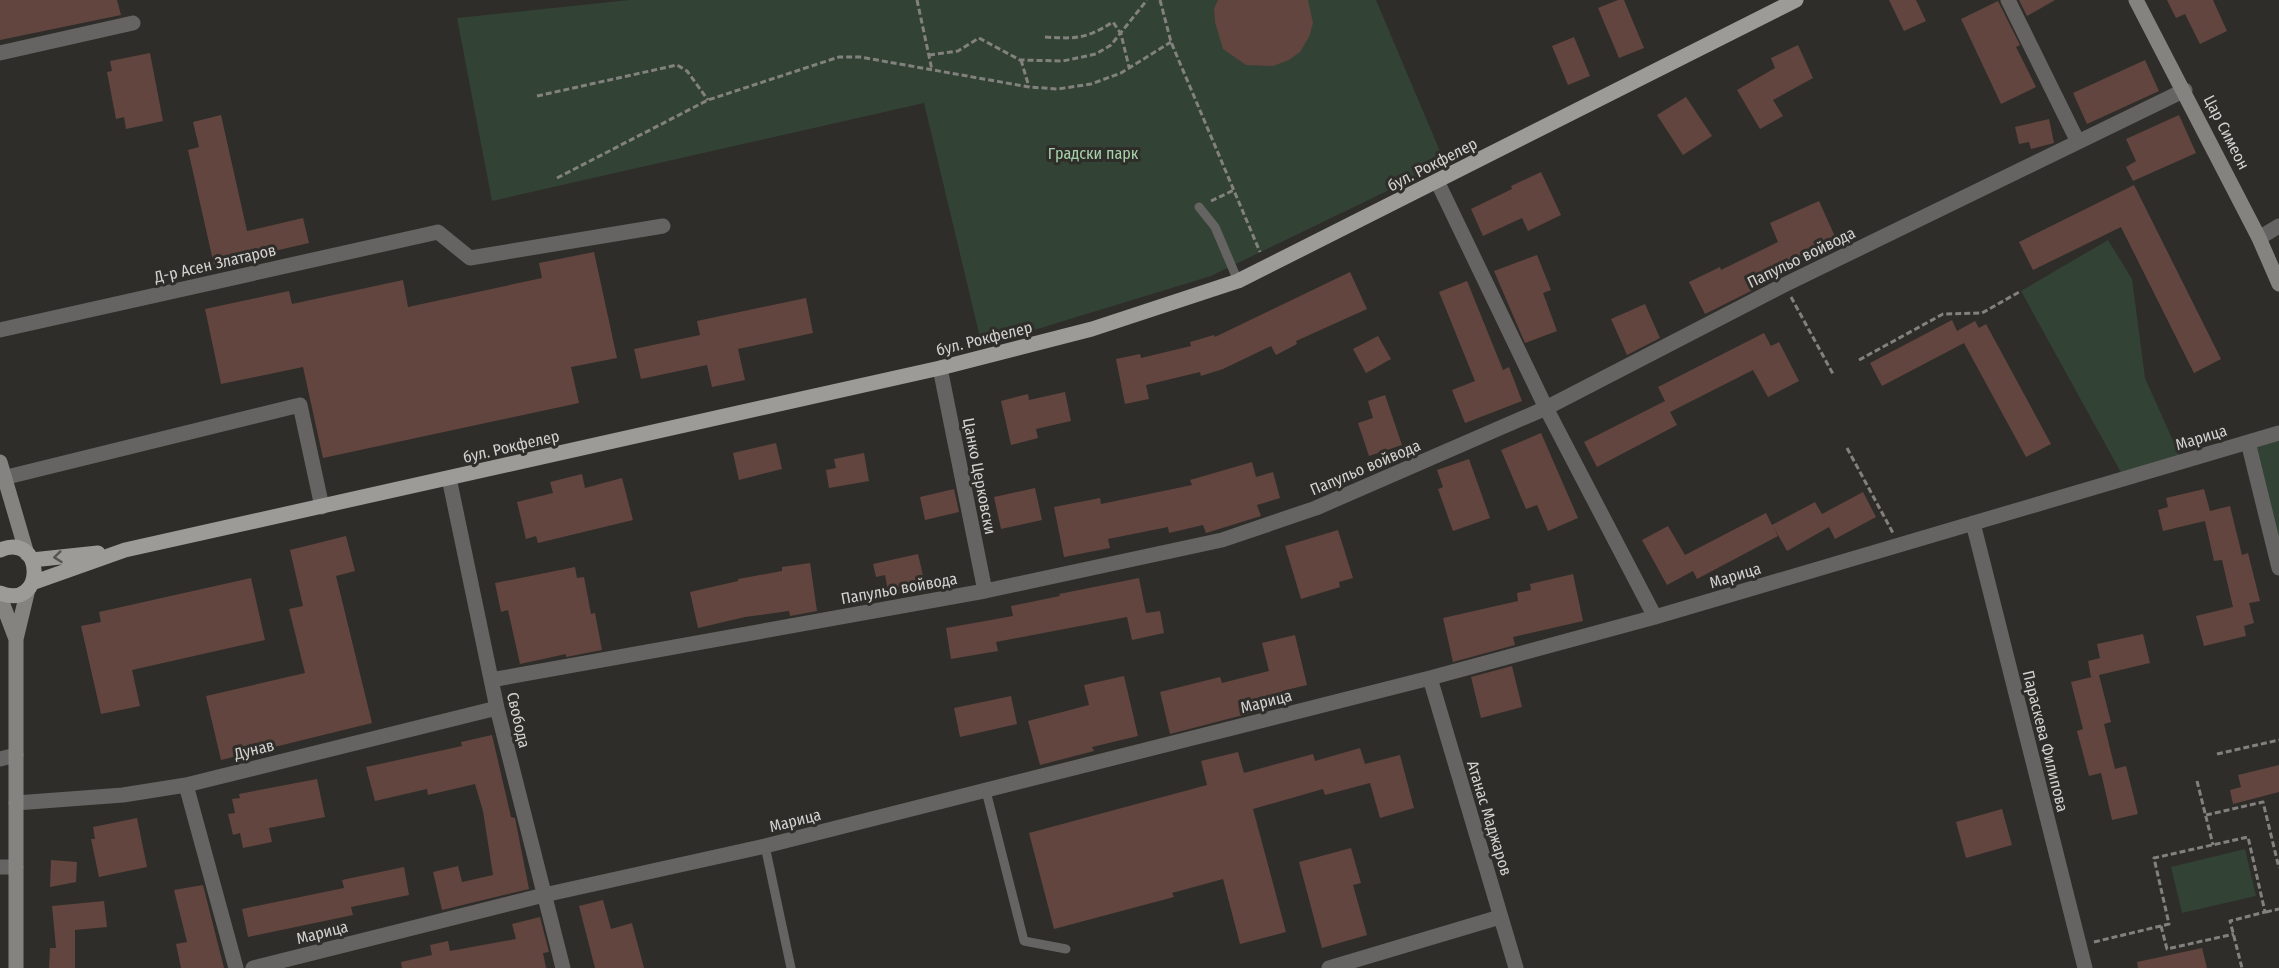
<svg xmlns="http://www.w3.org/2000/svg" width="2279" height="968" viewBox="0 0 2279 968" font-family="'Fira Sans Condensed',sans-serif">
<rect width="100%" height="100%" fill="#2f2d29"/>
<path fill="#324234" d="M629 0H1376L1445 163 1211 276 982 346 924 103 492 201 457 18Z
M2108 240 2132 279 2145 378 2182 461 2124 478 2021 291Z
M2279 433V568L2248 442Z
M2245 849 2256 896 2182 913 2171 867Z"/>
<path fill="#62453f" d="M0 0H117L121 15 0 40Z
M1218 0H1308L1313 23 1309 37 1300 52 1289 60 1273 66 1246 65 1223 49 1215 22 1214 9Z
M1618 0H1624L1644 48 1619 58 1598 8Z
M1889 0H1916L1926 21 1904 31Z
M2019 0H2055L2027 16Z
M2167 0H2213L2227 31 2200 44 2185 14 2176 18Z
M1998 1 2020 45 2016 47 2036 87 2001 104 1961 19Z
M1574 37 1590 76 1568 85 1552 46Z
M1798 45 1813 78 1773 100 1783 116 1760 129 1737 90 1775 68 1771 58Z
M150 53 163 121 126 129 124 117 116 119 107 72 112 71 110 61Z
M2145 60 2159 91 2087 124 2073 93Z
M1686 97 1712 136 1683 155 1657 115Z
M221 115 247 231 303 218 309 243 214 265 188 150 199 147 193 122Z
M2179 115 2196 153 2133 181 2126 167 2136 161 2126 139Z
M2049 119 2054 143 2031 149 2029 142 2019 144 2015 127Z
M1541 172 1561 215 1528 231 1522 218 1483 236 1471 209 1512 189 1511 186Z
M2134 185 2221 359 2194 373 2121 227 2033 270 2019 242Z
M1819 201 1837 241 1771 271 1775 279 1705 314 1689 282 1720 267 1721 270 1778 242 1770 223Z
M594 252 617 358 571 367 579 403 323 458 303 367 221 384 205 309 289 291 292 304 403 280 408 307 542 278 539 263Z
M1537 255 1551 290 1543 293 1557 331 1525 343 1494 271Z
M1350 272 1367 309 1296 341 1297 344 1276 355 1271 346 1223 369 1201 376 1200 372 1146 385 1149 399 1125 404 1116 359 1140 354 1141 358 1191 346 1190 342 1214 335 1215 337Z
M1467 281 1503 370 1509 367 1522 401 1465 423 1452 390 1475 381 1439 292Z
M806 298 813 333 738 349 745 380 712 387 707 365 641 379 634 349 700 335 697 321Z
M1645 304 1660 338 1627 355 1611 319Z
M1952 320 1957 331 1975 321 1979 328 1986 324 2051 444 2026 457 1964 343 1882 386 1870 363Z
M1764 333 1771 346 1779 342 1799 381 1768 397 1753 370 1670 412 1677 425 1597 467 1584 442 1665 401 1669 409 1658 387Z
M1378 336 1391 359 1366 373 1353 349Z
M1065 392 1071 421 1036 429 1038 438 1011 445 1001 401 1028 394 1029 400Z
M1385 395 1402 445 1369 456 1358 423 1373 418 1368 401Z
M1541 433 1578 518 1548 531 1537 505 1526 509 1501 450Z
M776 443 782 469 739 480 733 453Z
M864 453 869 481 829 488 826 470 836 468 834 459Z
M1469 459 1490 518 1453 531 1438 489 1443 487 1437 470Z
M1252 462 1256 477 1273 472 1280 498 1257 505 1261 516 1206 533 1203 525 1169 533 1168 527 1108 539 1110 548 1064 557 1054 507 1100 498 1101 504 1192 485 1190 480Z
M582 474 585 488 622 478 633 520 538 543 536 536 526 539 517 502 553 493 550 482Z
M1035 488 1042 520 1001 529 994 497Z
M954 489 959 512 925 520 920 497Z
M2204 489 2210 511 2230 506 2242 555 2248 553 2260 601 2249 603 2254 623 2244 626 2246 636 2204 646 2196 616 2233 607 2222 560 2214 561 2205 521 2163 531 2158 510 2168 507 2166 498Z
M1863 492 1876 517 1835 539 1829 527 1787 551 1773 526 1778 536 1697 579 1693 571 1667 585 1642 540 1668 526 1685 555 1766 513 1772 525 1815 502 1822 514Z
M1338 530 1353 578 1339 582 1340 587 1301 599 1285 546Z
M346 536 355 571 336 576 372 723 221 760 206 696 305 673 289 609 303 606 290 550Z
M918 554 926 588 889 596 885 575 876 577 873 564Z
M810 563 817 611 790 616 789 611 745 617 698 628 690 592 738 581V579L782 571V567Z
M575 567 577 578 584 577 591 614 595 613 602 650 566 657V654L520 664 508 610 501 612 495 583Z
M1573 574 1583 621 1513 637 1515 645 1453 662 1443 618 1518 601 1517 593 1531 590 1530 584Z
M251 578 265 640 132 670 140 706 101 714 81 626 101 622 99 612Z
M1139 578 1146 613 1160 611 1164 633 1132 640 1127 617 996 642 998 651 951 659 946 628 1013 616 1011 606 1060 596 1059 594Z
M2143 634 2150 663 2099 675 2111 722 2104 724 2115 769 2126 766 2138 814 2112 820 2101 773 2089 776 2077 731 2083 729 2071 682 2096 676 2091 677 2088 661 2100 658 2097 644Z
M1295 635 1307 685 1282 691 1286 704 1170 734 1160 692 1220 677 1222 683 1269 671 1262 643Z
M1512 666 1522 707 1481 718 1471 677Z
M1124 676 1138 736 1092 747 1094 751 1040 765 1028 721 1089 705 1084 685Z
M1011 696 1017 724 960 737 954 708Z
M492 735 511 817 515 818 529 889 442 910 433 872 458 866 462 882 493 875 483 811 475 784 428 795 427 789 375 801 366 767 462 746 461 742Z
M1360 748 1365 764 1400 755 1414 808 1380 818 1370 783 1325 795 1323 789 1253 809 1286 932 1240 944 1223 879 1172 893 1174 897 1054 929 1029 833 1207 785 1201 761 1238 752 1244 773 1313 754 1315 761Z
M2279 765V792L2233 804 2230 790 2241 787 2238 775Z
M317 779 325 817 269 828 272 842 243 848 240 833 233 835 228 814 235 813 232 799 240 798 239 794Z
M2002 809 2012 845 1966 858 1956 822Z
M137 818 147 867 99 877 91 839H95L93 827Z
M1351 848 1361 883 1353 885 1367 935 1322 948 1299 862Z
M51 860 77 862 76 882 50 887Z
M404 867 409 895 351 907 353 915 248 937 242 909 344 888 342 880Z
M203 885 224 968H181L176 944 187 942 174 890Z
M603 900 611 929 632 923 644 968H595L579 906Z
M104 901 107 927 75 930V968H49L50 948H56L52 906Z
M540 917 549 952 543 953 546 968H402L401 962 432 955 430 945 448 941 450 951 516 939 512 924Z
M2202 948 2207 968H2138L2137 962Z"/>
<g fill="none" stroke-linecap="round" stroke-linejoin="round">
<path stroke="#82817e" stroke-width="3" stroke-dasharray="6 3" stroke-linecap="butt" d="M917 0 932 70
M1160 0 1171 42 1260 252
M1045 37C1076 39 1086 39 1113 22L1121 34 1129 67
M929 55 958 51 979 38 1020 60 1063 61 1096 54 1111 45 1147 0
M1021 60 1029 87
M537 96 677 65 687 71 708 100
M557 178 708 100 839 57H860L1029 87 1058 89 1091 84 1121 73 1171 42
M1211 201 1234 190
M1791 297 1833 374
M1859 360 1943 314 1982 313 2021 291
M1847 448 1893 533
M2217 754 2279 740
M2197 781 2213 845
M2206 815 2263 802 2279 868
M2266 912 2279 909
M2161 926 2167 949 2234 934
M2094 942 2169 924 2154 858 2248 837 2265 912 2230 921 2242 968"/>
<path stroke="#656462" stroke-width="9" d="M1199 207 1215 227 1238 281
M986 791 1024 941 1066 949
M765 846 791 968"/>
<path stroke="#656462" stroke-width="15" d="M2008 0 2078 142
M0 53 133 23
M1437 181 1546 408 1655 617
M2259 238 2279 226
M0 330 438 232 470 258 663 226
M940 368 985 591
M2248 442 2279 568
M3 478 300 405 322 507
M449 478 497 708 563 968
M1973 523 2085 968
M1430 678 1516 968
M491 680 985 591 1222 540 1316 508 1546 408 1784 285 2185 90
M0 759 16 755
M186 785 236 968
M16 803 123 795 186 785 497 708
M0 867H16
M253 968 544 895 765 846 1430 678 1655 617 2279 433
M1329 968 1500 917"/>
<path stroke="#858380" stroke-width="15" d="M2136 0 2259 238 2279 284
M0 462 27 554
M0 597 16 639
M16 968V639L28 589"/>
<path stroke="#9d9b97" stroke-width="15" d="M0 550C44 531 47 611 0 593
M32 560 98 553
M32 583 125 550 940 368 1092 329 1238 281 1796 0"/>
</g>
<defs><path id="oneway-chevron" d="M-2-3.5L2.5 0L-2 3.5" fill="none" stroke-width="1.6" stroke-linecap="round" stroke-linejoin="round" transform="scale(1.5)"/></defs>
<use stroke="#565450" href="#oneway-chevron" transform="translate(58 557) rotate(174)"/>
<g text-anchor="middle" stroke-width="6" stroke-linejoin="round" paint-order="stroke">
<g font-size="16" fill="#d3d2d0" stroke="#2f2d29">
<text transform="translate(2227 132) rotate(63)" y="6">Цар Симеон</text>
<text transform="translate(1432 164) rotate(-27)" y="6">бул. Рокфелер</text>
<text transform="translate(1801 257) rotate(-26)" y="6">Папульо войвода</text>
<text transform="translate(215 263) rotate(-13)" y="6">Д-р Асен Златаров</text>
<text transform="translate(984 338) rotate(-14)" y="6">бул. Рокфелер</text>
<text transform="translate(2201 437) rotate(-17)" y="6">Марица</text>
<text transform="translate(511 446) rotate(-13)" y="6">бул. Рокфелер</text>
<text transform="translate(1365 467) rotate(-23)" y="6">Папульо войвода</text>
<text transform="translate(980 476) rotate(79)" y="6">Цанко Церковски</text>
<text transform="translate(1735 575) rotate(-17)" y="6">Марица</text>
<text transform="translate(899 588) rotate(-10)" y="6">Папульо войвода</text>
<text transform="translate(1266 701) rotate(-14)" y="6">Марица</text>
<text transform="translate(519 720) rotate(77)" y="6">Свобода</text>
<text transform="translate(2046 741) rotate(76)" y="6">Параскева Филипова</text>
<text transform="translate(254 749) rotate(-14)" y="6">Дунав</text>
<text transform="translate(1490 818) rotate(73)" y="6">Атанас Маджаров</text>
<text transform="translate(795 820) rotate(-14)" y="6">Марица</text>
<text transform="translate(322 932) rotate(-14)" y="6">Марица</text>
</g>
<g font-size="16" fill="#a5d1aa" stroke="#2f2d29">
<text x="1093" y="159">Градски парк</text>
</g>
</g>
</svg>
